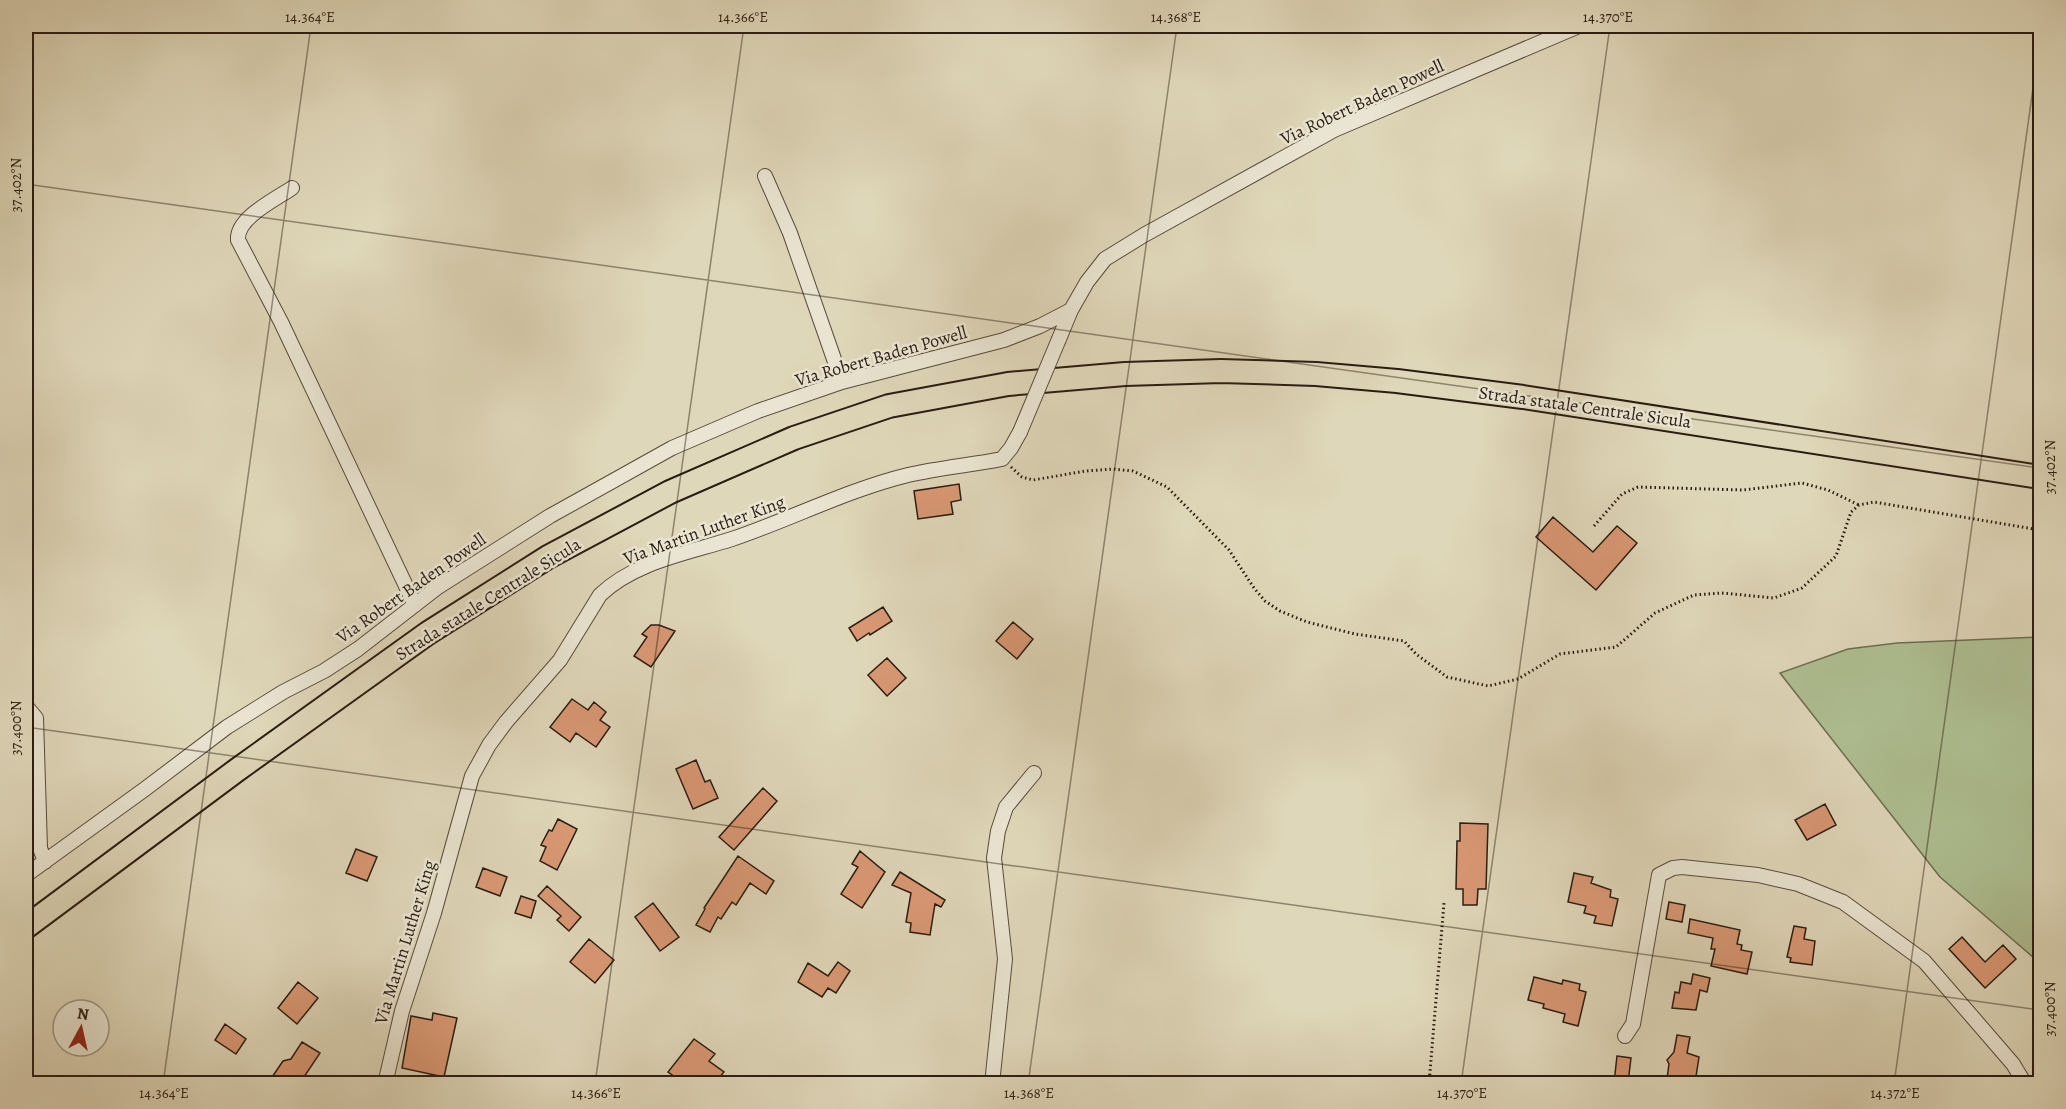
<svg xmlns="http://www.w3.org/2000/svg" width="2066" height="1109" viewBox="0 0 2066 1109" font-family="Alegreya,serif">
<rect width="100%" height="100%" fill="#dfd7b9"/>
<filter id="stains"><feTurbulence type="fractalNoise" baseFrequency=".00333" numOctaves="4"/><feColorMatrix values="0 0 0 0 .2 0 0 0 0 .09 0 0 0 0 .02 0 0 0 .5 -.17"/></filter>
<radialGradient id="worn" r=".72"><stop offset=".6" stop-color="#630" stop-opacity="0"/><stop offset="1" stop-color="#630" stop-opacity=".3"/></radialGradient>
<path fill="#aebf92" stroke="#6c6e52" stroke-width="1.5" d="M2040 637V970L2034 958 1940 877 1780 673 1848 649 1897 643Z"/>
<path fill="#d99874" stroke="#2a1c12" stroke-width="1.5" d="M959 484 961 500 951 502 953 514 918 519 914 491Z
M1553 517 1593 552 1617 526 1637 543 1596 590 1536 537Z
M883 607 892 621 870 635 869 633 857 641 849 628Z
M1013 622 1033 639 1017 659 996 641Z
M651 625H659L675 631 651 667 634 656 647 637 642 634Z
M887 658 906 678 887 696 868 675Z
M572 699 588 710 594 702 606 712 600 720 610 727 596 747 576 733 570 742 550 727Z
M696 760 705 782 710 780 718 798 693 809 676 769Z
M763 788 777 801 734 850 719 837Z
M1825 804 1836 825 1807 840 1795 820Z
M558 819 577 829 557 870 540 861 546 847 541 845 549 830 552 831Z
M1460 823 1488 824 1486 889H1478L1477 905H1463V889H1456L1457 841H1460Z
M356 849 377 857 367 881 346 873Z
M860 851 885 872 862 908 841 894 858 867 852 864Z
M738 856 774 881 766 894 750 883 736 905 732 902 721 919 718 917 710 932 696 925 705 909 704 908Z
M483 868 507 877 500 896 476 887Z
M900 872 945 900 941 907 935 904 930 935 910 932 911 923 906 922 911 893 892 885Z
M1574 873 1593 877 1591 883 1611 890 1610 897 1618 899 1612 926 1594 923 1596 916 1584 913 1586 906 1568 902Z
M547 886 581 917 569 931 557 920 561 916 538 896Z
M521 896 536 901 531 918 515 913Z
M1669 902 1685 905 1682 922 1666 919Z
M653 903 679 937 660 951 635 917Z
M1690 919 1740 930 1737 944 1742 945 1741 950 1752 952 1747 974 1711 966 1715 949H1711L1713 938 1688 933Z
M1794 926 1806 928 1804 939 1815 941 1812 965 1790 962 1791 958 1787 957Z
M1962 937 1985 962 2003 945 2016 959 1985 988 1949 949Z
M589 939 614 960 595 983 570 962Z
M838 962 850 971 836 993 828 988 822 997 798 982 808 963 828 976Z
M1693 974 1710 978 1707 992 1700 990 1696 1010 1672 1008 1675 992 1679 993 1681 982 1691 984Z
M1534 977 1562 984 1563 980 1580 984 1579 990 1586 992 1578 1026 1563 1022 1565 1014 1543 1008 1544 1004 1528 1000Z
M298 982 318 998 297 1024 278 1008Z
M433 1013 457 1018 444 1077 402 1068 411 1016 432 1020Z
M225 1024 246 1039 236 1054 215 1040Z
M1677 1035 1690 1037 1687 1053 1699 1057 1695 1083 1667 1079 1669 1064 1667 1060 1674 1052Z
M694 1039 715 1054 709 1061 724 1072 715 1083H705L695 1076 689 1083H684L668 1072Z
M302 1042 320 1053 300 1083H268L283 1061 291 1059Z
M1617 1056 1631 1058 1628 1083H1614Z"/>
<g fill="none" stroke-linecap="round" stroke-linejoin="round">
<defs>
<path id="minor" d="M765 176 790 233 842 382
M292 188C276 199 236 218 238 240L281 322 415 605
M1059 339 1071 310
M26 706 36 718 40 848 45 862
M26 875 145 789 227 727 283 692 324 671 358 649 438 587 550 516 672 448 758 411 842 382 1004 340 1040 326 1071 310 1087 282 1105 259 1144 235 1334 130 1579 26
M1625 1036 1633 1024 1659 875 1673 868 1682 867 1758 875 1798 884 1843 902 1924 961 2013 1064 2025 1084
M385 1084 402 1011 434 913 472 776 489 745 506 722 560 660 600 595C634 562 688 553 732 539 791 519 847 490 908 475 938 468 971 465 1002 459L1011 448 1020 432
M992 1084 1005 959 994 858 998 831 1006 807 1034 773"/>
<path id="primary" d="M26 927 237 770 428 633 548 557 670 492 794 438 889 406 1008 384 1125 374 1221 371 1316 374 1397 381 1523 397 2040 477"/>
</defs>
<use href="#minor" stroke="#574b3c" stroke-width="16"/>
<use href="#primary" stroke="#2a1c12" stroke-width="26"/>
<path stroke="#2a1c12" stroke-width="3" stroke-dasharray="1.5 3" stroke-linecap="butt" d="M1011 467 1022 477 1033 480 1086 471 1113 469 1133 471 1167 487 1229 550 1254 588 1265 601 1280 611 1307 622 1355 634 1404 641 1416 654 1447 677 1488 686 1518 679 1560 654 1616 647 1655 613 1694 595 1722 593 1774 598 1802 588 1836 556 1851 512 1859 505 1874 502 2040 530
M1594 526 1622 494 1638 487 1743 490 1802 483 1828 490 1859 505
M1429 1084 1444 903"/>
<use href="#minor" stroke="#eae5d2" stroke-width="14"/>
<use href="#primary" stroke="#dfd7b9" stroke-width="22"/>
<defs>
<path id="minor-bridge" d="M1020 432 1059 339"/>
</defs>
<use href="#minor-bridge" stroke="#574b3c" stroke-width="16" stroke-linecap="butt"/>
<use href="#minor-bridge" stroke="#eae5d2" stroke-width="14"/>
</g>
<path fill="none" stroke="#2a1c12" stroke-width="1.5" stroke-opacity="0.45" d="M26 184 2040 468M26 727 2040 1010M163 1084 311 26M595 1084 744 26M1028 1084 1177 26M1461 1084 1610 26M1894 1084 2040 38"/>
<g text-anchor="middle" stroke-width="5" stroke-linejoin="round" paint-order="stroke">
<g font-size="18" fill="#2a1c12" stroke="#eae5d2">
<text transform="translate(1362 102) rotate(-25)" y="6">Via Robert Baden Powell</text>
<text transform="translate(881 356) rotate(-16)" y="6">Via Robert Baden Powell</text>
<text transform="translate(1585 407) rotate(8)" y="6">Strada statale Centrale Sicula</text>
<text transform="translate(704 530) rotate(-20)" y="6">Via Martin Luther King</text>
<text transform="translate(411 588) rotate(-35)" y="6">Via Robert Baden Powell</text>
<text transform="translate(488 599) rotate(-32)" y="6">Strada statale Centrale Sicula</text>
<text transform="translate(405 942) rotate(-73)" y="6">Via Martin Luther King</text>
</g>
</g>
<rect width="2066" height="1109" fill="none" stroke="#dfd7b9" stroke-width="66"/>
<g transform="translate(81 1028) rotate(8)"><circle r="28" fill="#eae5d2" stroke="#9d9585" stroke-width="1.5"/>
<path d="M0-4.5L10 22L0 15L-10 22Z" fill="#8f2418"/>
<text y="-9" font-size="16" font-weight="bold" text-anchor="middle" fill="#2a1c12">N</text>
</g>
<rect x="33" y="33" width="2000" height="1043" fill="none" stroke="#2a1c12" stroke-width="2"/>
<g font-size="15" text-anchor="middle" fill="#2a1c12">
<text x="310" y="22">14.364°E</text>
<text x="743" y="22">14.366°E</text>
<text x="1176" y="22">14.368°E</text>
<text x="1608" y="22">14.370°E</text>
<text transform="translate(16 185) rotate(-90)" y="5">37.402°N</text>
<text transform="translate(2050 467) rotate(-90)" y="5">37.402°N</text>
<text transform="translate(16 728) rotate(-90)" y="5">37.400°N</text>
<text transform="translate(2050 1009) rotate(-90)" y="5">37.400°N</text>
<text x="164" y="1098">14.364°E</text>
<text x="596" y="1098">14.366°E</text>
<text x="1029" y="1098">14.368°E</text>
<text x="1462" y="1098">14.370°E</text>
<text x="1895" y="1098">14.372°E</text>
</g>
<rect width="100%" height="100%" filter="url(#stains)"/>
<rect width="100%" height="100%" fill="url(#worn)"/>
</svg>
